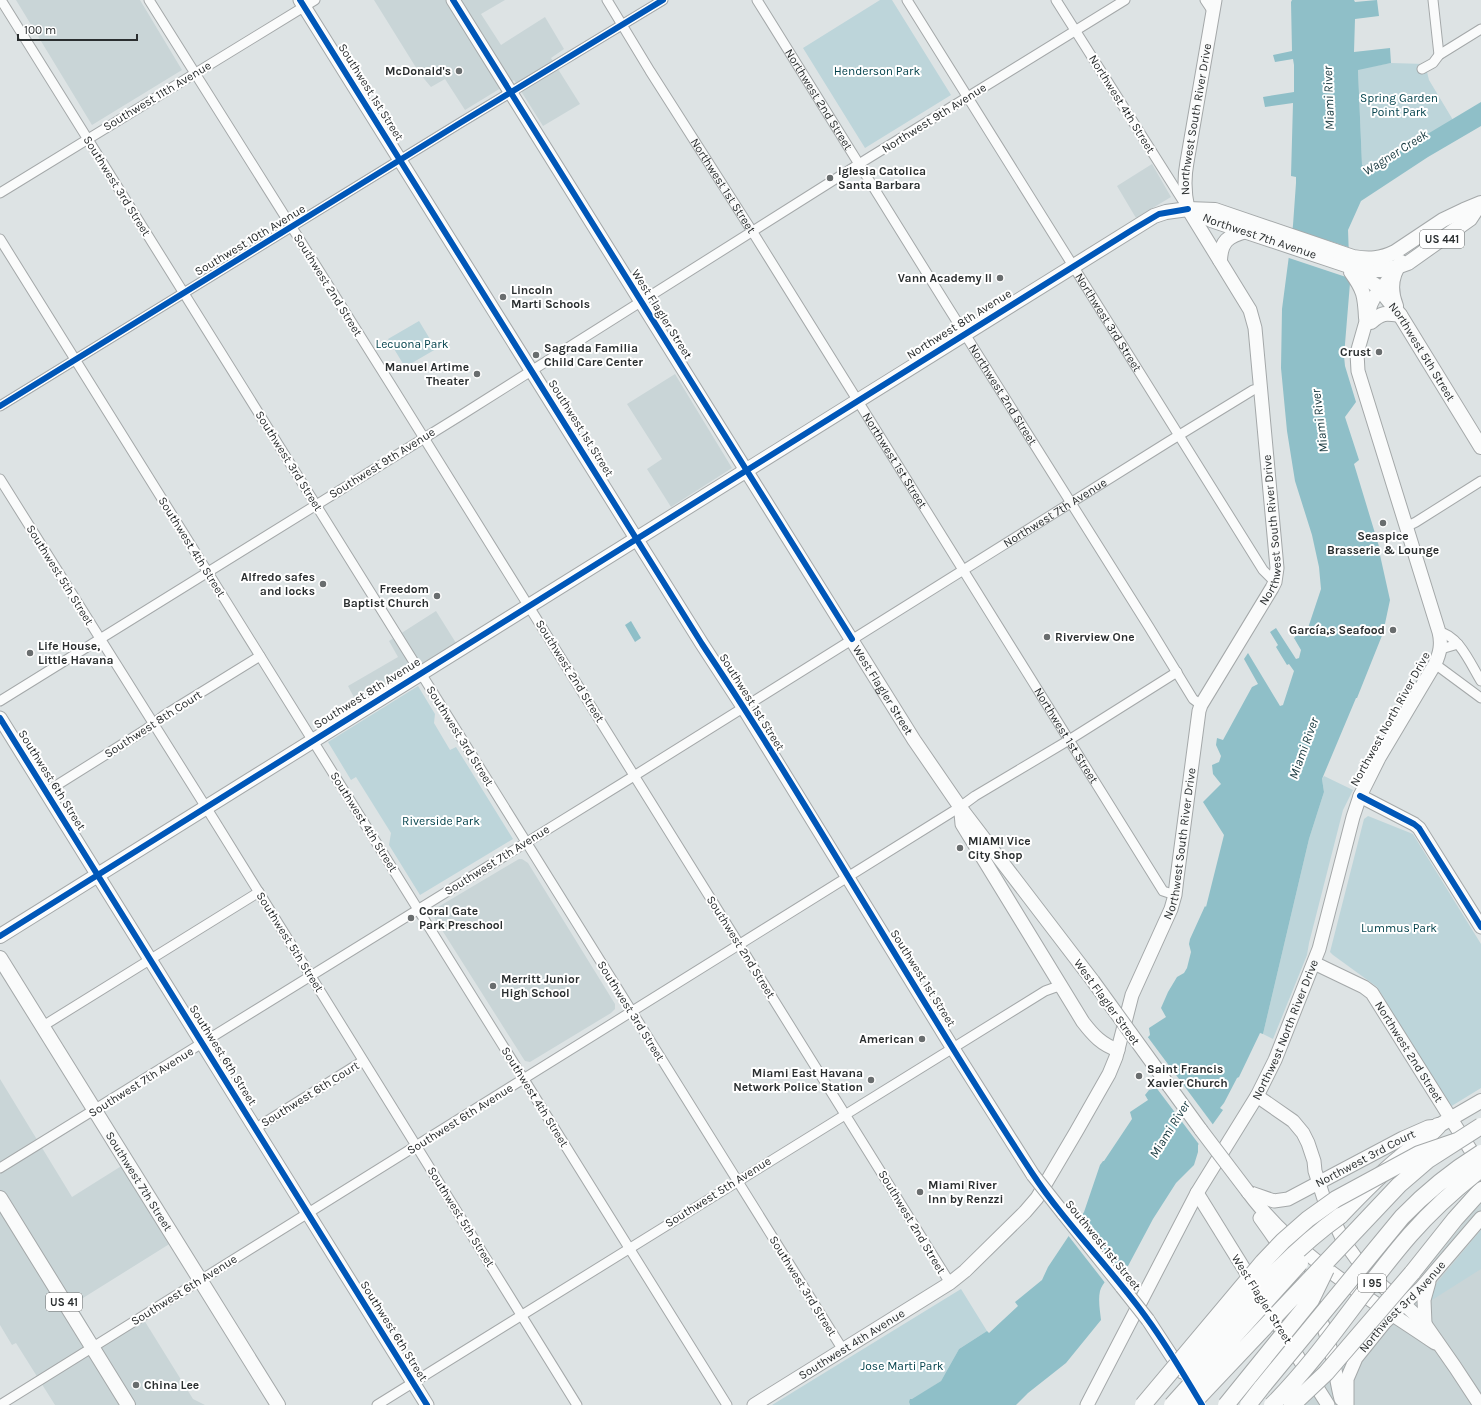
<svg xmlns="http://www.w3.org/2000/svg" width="1481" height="1405" viewBox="0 0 1481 1405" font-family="Karla,sans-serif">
<rect width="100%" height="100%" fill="#dde3e4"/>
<path fill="#c9d5d7" d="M16 0H140L182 70 92 125Z
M374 0H505L481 14 501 45 545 17 564 49 551 58 580 104 543 126 514 80 465 110 445 79 431 87 420 74Z
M1152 164 1171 197 1136 218 1117 186Z
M675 374 732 468 671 507 647 469 662 459 627 404Z
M436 611 456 643 357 703 348 686 398 657 389 641Z
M519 859H522L528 863 615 1004V1009L611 1013 530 1062 525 1061 523 1058 435 919 434 916V913L438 907Z
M0 1079 72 1197 123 1165 171 1243 75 1303 101 1347 144 1320 193 1399 205 1405H55L16 1343 12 1345 0 1325Z
M1481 1201V1405H1296L1349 1357 1419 1279Z"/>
<path fill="#bdd5da" d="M880 0H892L951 95 865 148 803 48Z
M1391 63 1425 64 1429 80 1453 120 1374 167 1362 165 1358 69Z
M419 321 436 349 405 367 388 339Z
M418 686 435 714 434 723 450 750 456 747 513 839 420 895 389 845 391 833 356 777 351 780 328 742Z
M1324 776 1353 790 1343 810 1309 943 1307 955 1273 1039 1263 1034 1309 839 1324 792 1322 779Z
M1368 816 1413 834 1481 944V1088L1450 1107 1377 987 1333 955 1330 952 1364 819Z
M1481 1230V1269L1432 1300 1431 1297 1436 1284Z
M961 1289 987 1331 959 1349 941 1381 909 1402 910 1405H772Z"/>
<path fill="#8fbfc8" d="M1292 0H1354L1355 2 1377 0 1379 16 1355 19 1354 52 1390 48 1391 63 1358 70 1362 165 1366 166 1372 164 1374 166 1481 102V126L1428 157 1361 201 1348 230 1350 283 1344 356 1345 366 1356 402 1345 417 1359 460 1354 464 1381 553 1380 555 1390 600 1383 633 1357 698H1356L1322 779 1324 792 1309 839 1263 1034 1260 1033 1239 1077 1237 1078 1224 1103 1220 1108 1223 1110 1198 1145V1152L1194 1165 1176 1183 1153 1219 1128 1266C1117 1270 1103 1280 1100 1291 1098 1300 1100 1311 1101 1320L1066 1363 1028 1393 1016 1405H910L909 1402 910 1399H912L941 1381 959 1349 987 1331 989 1333 1018 1306 1015 1302 1042 1280 1048 1267 1078 1222 1084 1212 1100 1165 1103 1161H1104L1132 1119 1130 1112 1148 1100 1145 1095 1149 1090 1157 1088 1160 1076 1147 1038 1150 1035 1149 1028 1166 1017 1161 1008 1168 992 1177 977 1184 973 1187 968 1191 952 1189 944 1190 939 1205 906 1206 907 1224 835 1203 802 1221 784 1213 774 1212 765 1219 762 1221 756 1216 745 1217 738 1223 740 1252 687 1258 684 1244 659 1248 653 1280 706 1283 705 1294 671 1289 664 1287 665 1276 647 1278 645 1270 632 1276 628 1296 659 1299 658 1301 650 1294 638 1304 627 1307 631 1321 589 1319 567 1312 535 1295 481 1287 431 1281 368 1282 309 1293 225 1296 183V177L1291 176 1293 103 1265 107 1263 97 1294 92V65L1293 59 1275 62 1273 55 1292 51 1291 2Z
M631 621 641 638 635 642 625 625Z"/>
<path fill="#dde3e4" d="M1290 228 1351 248 1352 282 1346 277 1286 257Z
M1147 1036 1214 1126 1200 1145 1201 1147 1155 1086 1158 1076 1153 1055 1146 1039Z
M1079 1217 1121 1271 1106 1284 1067 1234Z"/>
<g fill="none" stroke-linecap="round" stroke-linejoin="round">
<defs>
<g id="street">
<path d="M1 0 843 1350"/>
<path d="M149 0 391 385 950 1283"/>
<path id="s1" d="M607 0 650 71 752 231 1163 891 1175 895"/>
<path id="s2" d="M757 0 946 304 1149 627 1193 699 1201 705"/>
<path id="s3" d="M907 0 1263 570 1275 582"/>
<path d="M1056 0 1185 204"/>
<path d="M1205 0 1213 12"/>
<path d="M1433 0 1439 55"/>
<path d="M1422 69 1433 63 1439 55 1481 29"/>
<path d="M0 193 315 0"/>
<path d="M0 239 727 1405"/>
<path d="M0 406 460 123 663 0"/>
<path d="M0 479 214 820 577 1405"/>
<path d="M1406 527 1416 522 1481 481"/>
<path d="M1439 632C1459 635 1471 665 1481 681"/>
<path d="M1441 649 1458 644"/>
<path d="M1435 664 1481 698"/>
<path d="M0 701 463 414 867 159 1125 0"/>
<path d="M46 792 145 730 163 716 260 656"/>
<path d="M43 1026 259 892"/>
<path d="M256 1128 363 1061"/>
<path id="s4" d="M0 1168 634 776 1168 442 1253 390 1260 388"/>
<path d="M0 1405 960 807 975 796 1069 740 1177 672"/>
<path d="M377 1405 1045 991 1056 987 1063 988"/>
</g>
<g id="secondary">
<path d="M300 0 702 644 743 707 952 1047 1033 1175"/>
<path id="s5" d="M453 0 914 740 960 807 1093 981"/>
<path d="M0 718 427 1405"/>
<path d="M1360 796 1414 824 1419 828 1481 927"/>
<path d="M961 813 962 824 1083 1022C1093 1035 1102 1045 1118 1050"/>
<path id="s6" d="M1314 963 1364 987 1372 993 1480 1165"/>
<path d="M1169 1086 1201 1130"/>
<path d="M1257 1096 1293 1121 1303 1133 1308 1143 1314 1161 1315 1171 1325 1202 1343 1240 1358 1261 1375 1280 1404 1304 1425 1324 1455 1367 1480 1405"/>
<path d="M1248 1192C1296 1257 1369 1298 1435 1343"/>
<path id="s7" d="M1248 1192 1274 1201 1288 1199 1403 1138 1428 1127 1438 1126"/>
<path d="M1197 1193 1254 1285"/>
<path d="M1063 1213 1122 1287"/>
<path d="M1260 1218C1288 1257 1316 1297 1329 1344 1335 1362 1336 1381 1341 1399"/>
<path d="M1269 1311 1328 1405"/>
<path d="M1148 1320 1182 1372"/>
<path d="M1425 1324 1424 1300 1429 1282"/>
<path id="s8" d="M754 1405 950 1283 965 1271 1025 1212 1037 1198 1076 1132 1109 1074 1116 1057 1132 995 1171 909 1175 895 1177 878 1199 711 1201 705 1272 588 1275 582 1277 568 1255 328 1250 310 1188 209C1184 192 1184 178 1187 162L1215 0"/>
<path id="s9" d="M1087 1405 1197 1193 1257 1096 1275 1060 1319 949 1353 817 1360 796 1379 758 1435 664C1440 653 1442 644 1439 632L1358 371 1357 353 1371 304 1376 294 1381 290 1395 269"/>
<path id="s10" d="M1347 1405V1379L1356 1358 1385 1322 1421 1288 1481 1218"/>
</g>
<g id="primary">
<path id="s11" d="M1194 212 1211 220 1352 267 1369 270H1380L1397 267 1408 263 1470 219 1480 204"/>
<path d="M1220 260C1221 241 1228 236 1246 231"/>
<path id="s12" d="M1354 268 1365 278 1377 286 1400 315 1481 447"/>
<path d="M1351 272C1364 290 1365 296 1366 318"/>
<path d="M1396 306C1390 291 1391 275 1401 262"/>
<path d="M1371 322C1382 312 1386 313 1400 315"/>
<path d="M0 936 1154 216 1166 212 1188 209 1215 210 1353 257C1369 260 1381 259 1395 252L1443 220 1464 210 1481 203"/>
<path id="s13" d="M0 958 278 1405"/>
<path d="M1438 1126 1481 1101"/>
<path d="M0 1198 128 1405"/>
</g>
<path id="highway" d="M1340 1216C1359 1196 1378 1176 1400 1158 1412 1147 1427 1139 1438 1126
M1412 1273 1455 1219 1481 1190"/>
</defs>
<use href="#street" stroke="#a4a8a9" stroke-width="11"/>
<use href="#secondary" stroke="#a4a8a9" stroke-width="15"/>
<use href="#primary" stroke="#a4a8a9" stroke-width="16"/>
<use href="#highway" stroke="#a4a8a9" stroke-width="18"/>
<use href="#street" stroke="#fafbfb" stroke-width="9"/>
<use href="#secondary" stroke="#fafbfb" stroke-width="13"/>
<use href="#primary" stroke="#fafbfb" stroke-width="14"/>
<use href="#highway" stroke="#fafbfb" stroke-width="16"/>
<defs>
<path id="secondary-bridge" d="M1093 981 1169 1086
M1201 1130 1248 1192
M1033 1175 1063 1213
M1122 1287 1148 1320"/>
<path id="highway-bridge" d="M1186 1370C1235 1317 1281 1258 1340 1216
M1143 1405 1263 1262 1283 1241 1308 1219 1336 1199 1419 1154 1457 1141
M1172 1405 1300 1263
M1191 1405 1399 1185 1428 1160 1481 1126
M1226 1405 1311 1300 1326 1269
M1248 1405 1262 1387 1402 1217C1426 1192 1452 1171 1481 1153
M1272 1405C1324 1353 1362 1290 1410 1235 1431 1211 1455 1189 1481 1169
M1292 1405 1326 1373 1412 1273"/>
</defs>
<use href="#secondary-bridge" stroke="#a4a8a9" stroke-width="15" stroke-linecap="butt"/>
<use href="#highway-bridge" stroke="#a4a8a9" stroke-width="18" stroke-linecap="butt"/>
<use href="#secondary-bridge" stroke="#fafbfb" stroke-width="13"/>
<use href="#highway-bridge" stroke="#fafbfb" stroke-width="16"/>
<defs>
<path id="cycleway" d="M300 0 702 644C817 816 917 999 1032 1173 1066 1225 1112 1269 1148 1320 1168 1347 1185 1377 1202 1405
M453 0 852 639
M0 406 460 123 663 0
M0 718 427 1405
M1360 796 1414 824 1419 828 1481 927
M0 936 1132 230 1159 214 1188 209"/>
</defs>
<use href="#cycleway" stroke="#fff" stroke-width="8"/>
<use href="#cycleway" stroke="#0057b8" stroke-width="6"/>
</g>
<g fill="#696d6e" stroke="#fff" stroke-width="1.5">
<circle cx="459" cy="71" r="4"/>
<circle cx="830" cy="178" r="4"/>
<circle cx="1000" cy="278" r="4"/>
<circle cx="503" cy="297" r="4"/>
<circle cx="1379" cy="352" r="4"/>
<circle cx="536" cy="355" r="4"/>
<circle cx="477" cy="374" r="4"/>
<circle cx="1383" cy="523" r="4"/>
<circle cx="323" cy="584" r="4"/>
<circle cx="437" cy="596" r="4"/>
<circle cx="1393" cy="630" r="4"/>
<circle cx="1047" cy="637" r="4"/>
<circle cx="30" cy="653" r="4"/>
<circle cx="960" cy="848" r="4"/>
<circle cx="411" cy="918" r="4"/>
<circle cx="493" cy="986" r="4"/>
<circle cx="922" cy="1039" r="4"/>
<circle cx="1139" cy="1076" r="4"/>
<circle cx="871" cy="1080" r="4"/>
<circle cx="920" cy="1192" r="4"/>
<circle cx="136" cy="1385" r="4"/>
</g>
<g text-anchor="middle" stroke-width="4" stroke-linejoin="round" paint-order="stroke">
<g fill="#fff" stroke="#6a6d6d" stroke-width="1">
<rect x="1420" y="230" width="44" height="18" rx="3"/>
<rect x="1358" y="1274" width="28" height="18" rx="3"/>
<rect x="46" y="1293" width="36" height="18" rx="3"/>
</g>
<g font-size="11" font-weight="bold" fill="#2a2e2f">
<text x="1442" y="243">US 441</text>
<text x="1372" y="1287">I 95</text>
<text x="64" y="1306">US 41</text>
</g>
<g font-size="12" font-weight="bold" fill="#2a2e2f" stroke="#fff" text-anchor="start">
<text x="451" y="75" text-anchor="end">McDonald's</text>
<text x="838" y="175">Iglesia Catolica<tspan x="838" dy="14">Santa Barbara</tspan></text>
<text x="992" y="282" text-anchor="end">Vann Academy II</text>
<text x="511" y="294">Lincoln<tspan x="511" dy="14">Marti Schools</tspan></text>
<text x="544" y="352">Sagrada Familia<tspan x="544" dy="14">Child Care Center</tspan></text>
<text x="1371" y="356" text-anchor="end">Crust</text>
<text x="469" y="371" text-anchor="end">Manuel Artime<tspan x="469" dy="14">Theater</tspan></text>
<text x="1383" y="540" text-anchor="middle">Seaspice<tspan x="1383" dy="14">Brasserie &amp; Lounge</tspan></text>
<text x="315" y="581" text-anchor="end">Alfredo safes<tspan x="315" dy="14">and locks</tspan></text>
<text x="429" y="593" text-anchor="end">Freedom<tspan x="429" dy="14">Baptist Church</tspan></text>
<text x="1385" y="634" text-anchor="end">García,s Seafood</text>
<text x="1055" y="641">Riverview One</text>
<text x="38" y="650">Life House,<tspan x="38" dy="14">Little Havana</tspan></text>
<text x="968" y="845">MIAMI Vice<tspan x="968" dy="14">City Shop</tspan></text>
<text x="419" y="915">Coral Gate<tspan x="419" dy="14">Park Preschool</tspan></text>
<text x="501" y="983">Merritt Junior<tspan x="501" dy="14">High School</tspan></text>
<text x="914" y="1043" text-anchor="end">American</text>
<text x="1147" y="1073">Saint Francis<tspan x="1147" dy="14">Xavier Church</tspan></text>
<text x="863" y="1077" text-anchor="end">Miami East Havana<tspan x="863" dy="14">Network Police Station</tspan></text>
<text x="928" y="1189">Miami River<tspan x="928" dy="14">Inn by Renzzi</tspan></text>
<text x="144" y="1389">China Lee</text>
</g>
<g font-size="12" fill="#04434d" stroke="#fff">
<text x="877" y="75">Henderson Park</text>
<text x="1399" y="102">Spring Garden<tspan x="1399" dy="14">Point Park</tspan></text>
<text x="412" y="348">Lecuona Park</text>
<text x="441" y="825">Riverside Park</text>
<text x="1399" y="932">Lummus Park</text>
<text x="902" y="1370">Jose Marti Park</text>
</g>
<g font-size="12" fill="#2a2e2f" stroke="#fff">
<text transform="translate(371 92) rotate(58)" y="4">Southwest 1st Street</text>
<text transform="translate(157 96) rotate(-31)" y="4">Southwest 11th Avenue</text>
<text dy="4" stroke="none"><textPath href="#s2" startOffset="117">Northwest 2nd Street</textPath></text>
<text transform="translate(1122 104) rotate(58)" y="4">Northwest 4th Street</text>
<text transform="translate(934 118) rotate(-32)" y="4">Northwest 9th Avenue</text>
<text dy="4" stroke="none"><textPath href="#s8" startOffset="1506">Northwest South River Drive</textPath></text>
<text transform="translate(117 186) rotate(58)" y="4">Southwest 3rd Street</text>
<text dy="4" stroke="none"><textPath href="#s1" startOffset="219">Northwest 1st Street</textPath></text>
<text dy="4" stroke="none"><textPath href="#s11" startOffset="70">Northwest 7th Avenue</textPath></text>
<text transform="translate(250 240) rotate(-31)" y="4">Southwest 10th Avenue</text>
<text transform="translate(328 285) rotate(58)" y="4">Southwest 2nd Street</text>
<text transform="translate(662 314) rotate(58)" y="4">West Flagler Street</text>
<text dy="4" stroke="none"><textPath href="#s3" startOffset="380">Northwest 3rd Street</textPath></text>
<text transform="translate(959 324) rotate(-32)" y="4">Northwest 8th Avenue</text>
<text dy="4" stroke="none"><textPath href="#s12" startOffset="109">Northwest 5th Street</textPath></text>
<text dy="4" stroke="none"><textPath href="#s2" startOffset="465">Northwest 2nd Street</textPath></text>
<text transform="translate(581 428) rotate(58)" y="4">Southwest 1st Street</text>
<text transform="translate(289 461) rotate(58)" y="4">Southwest 3rd Street</text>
<text dy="4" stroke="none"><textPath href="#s1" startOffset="543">Northwest 1st Street</textPath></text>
<text transform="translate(382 463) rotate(-32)" y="4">Southwest 9th Avenue</text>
<text dy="4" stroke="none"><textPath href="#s4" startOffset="1242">Northwest 7th Avenue</textPath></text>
<text dy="4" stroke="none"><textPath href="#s8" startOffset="1074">Northwest South River Drive</textPath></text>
<text transform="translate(192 547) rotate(58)" y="4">Southwest 4th Street</text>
<text transform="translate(60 575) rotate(58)" y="4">Southwest 5th Street</text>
<text transform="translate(570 671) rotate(58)" y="4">Southwest 2nd Street</text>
<text dy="4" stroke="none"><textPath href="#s5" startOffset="813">West Flagler Street</textPath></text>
<text transform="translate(367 693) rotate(-32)" y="4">Southwest 8th Avenue</text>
<text transform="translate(752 702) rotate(58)" y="4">Southwest 1st Street</text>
<text transform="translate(1390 719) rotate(-61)" y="4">Northwest North River Drive</text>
<text transform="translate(153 724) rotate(-33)" y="4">Southwest 8th Court</text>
<text transform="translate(460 736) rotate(58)" y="4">Southwest 3rd Street</text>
<text dy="4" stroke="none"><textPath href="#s1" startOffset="867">Northwest 1st Street</textPath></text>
<text transform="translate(52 780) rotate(58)" y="4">Southwest 6th Street</text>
<text transform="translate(364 822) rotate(58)" y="4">Southwest 4th Street</text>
<text dy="4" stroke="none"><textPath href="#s8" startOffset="739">Northwest South River Drive</textPath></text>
<text transform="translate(497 860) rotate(-32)" y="4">Southwest 7th Avenue</text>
<text transform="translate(290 942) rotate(58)" y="4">Southwest 5th Street</text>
<text transform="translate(741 947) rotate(58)" y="4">Southwest 2nd Street</text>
<text transform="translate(923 978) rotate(58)" y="4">Southwest 1st Street</text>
<text transform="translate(1107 1002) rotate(54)" y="4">West Flagler Street</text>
<text transform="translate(631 1011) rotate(58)" y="4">Southwest 3rd Street</text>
<text dy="4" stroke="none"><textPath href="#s9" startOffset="425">Northwest North River Drive</textPath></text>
<text dy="4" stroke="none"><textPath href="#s6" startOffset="135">Northwest 2nd Street</textPath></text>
<text transform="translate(223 1055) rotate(58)" y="4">Southwest 6th Street</text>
<text transform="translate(141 1082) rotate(-32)" y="4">Southwest 7th Avenue</text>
<text transform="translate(310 1094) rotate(-32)" y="4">Southwest 6th Court</text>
<text transform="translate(535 1097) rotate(58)" y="4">Southwest 4th Street</text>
<text transform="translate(460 1119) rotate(-32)" y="4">Southwest 6th Avenue</text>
<text dy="4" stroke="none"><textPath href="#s7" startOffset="129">Northwest 3rd Court</textPath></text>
<text dy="4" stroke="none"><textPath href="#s13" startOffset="263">Southwest 7th Street</textPath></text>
<text transform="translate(718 1192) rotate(-32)" y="4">Southwest 5th Avenue</text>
<text transform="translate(461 1217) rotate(58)" y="4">Southwest 5th Street</text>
<text transform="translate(912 1222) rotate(59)" y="4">Southwest 2nd Street</text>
<text transform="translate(1103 1245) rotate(51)" y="4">Southwest 1st Street</text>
<text transform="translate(803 1286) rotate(58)" y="4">Southwest 3rd Street</text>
<text transform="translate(184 1290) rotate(-32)" y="4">Southwest 6th Avenue</text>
<text transform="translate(1262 1299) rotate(58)" y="4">West Flagler Street</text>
<text dy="4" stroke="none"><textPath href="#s10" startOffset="118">Northwest 3rd Avenue</textPath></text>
<text transform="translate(394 1331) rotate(58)" y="4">Southwest 6th Street</text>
<text dy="4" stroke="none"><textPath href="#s8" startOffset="115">Southwest 4th Avenue</textPath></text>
</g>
<g font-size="13" font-style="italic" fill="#18393f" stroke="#fff">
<text transform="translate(1328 98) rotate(-92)" y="5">Miami River</text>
<text transform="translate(1395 152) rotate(-32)" y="5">Wagner Creek</text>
<text transform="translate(1319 421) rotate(-97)" y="5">Miami River</text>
<text transform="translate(1303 748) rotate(-70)" y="5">Miami River</text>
<text transform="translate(1169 1129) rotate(-58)" y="5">Miami River</text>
</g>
</g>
<path d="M18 34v6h119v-6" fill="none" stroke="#2a2e2f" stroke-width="2"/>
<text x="24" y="34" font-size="12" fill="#2a2e2f" stroke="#ffffff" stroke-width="3" paint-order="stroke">100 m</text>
</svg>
